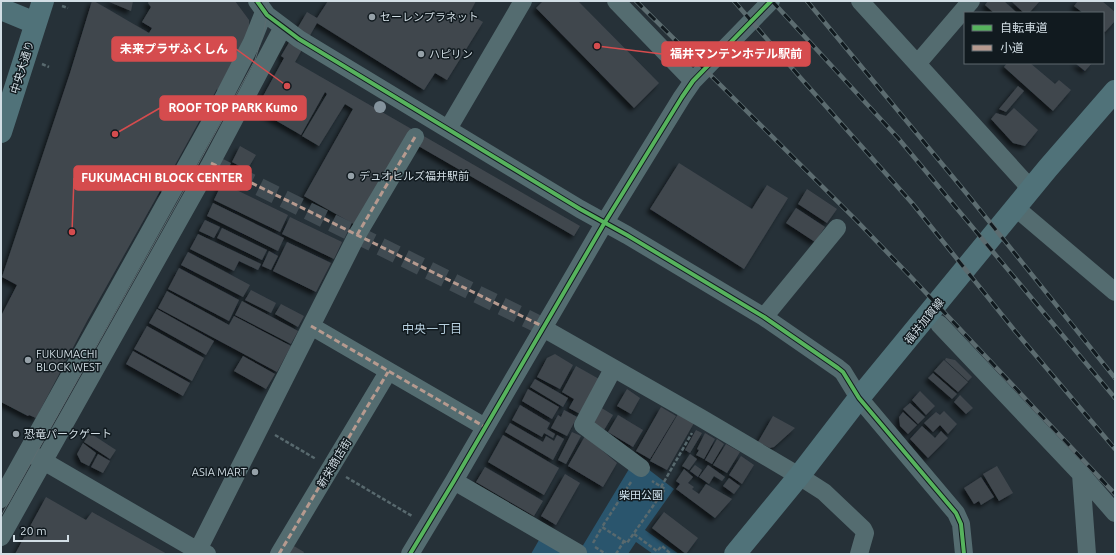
<svg xmlns="http://www.w3.org/2000/svg" width="1116" height="555" viewBox="0 0 1116 555" font-family="Ubuntu,'Noto Sans JP',sans-serif">
<defs>
<filter id="shadow"><feDropShadow dx="-3.5" dy="3.5" stdDeviation="2" flood-color="#0009"/></filter>
</defs>
<rect width="100%" height="100%" fill="#263138"/>
<path fill="#2a556d" d="M635 459 674 489 645 530 679 554H653L636 542 628 554H531L547 526 582 547Z"/>
<path fill="#40474e" filter="url(#shadow)" d="M92 1H94L149 33 152 28 142 22 151 7 148 3 149 1H235L249 20V37L219 91 217 89 175 165 179 167 164 193 160 191 87 321 36 418 29 415 28 416 1 402V316L17 285 2 277 70 73Z
M107 1H133L131 11Z
M328 1H476L469 14 483 22 447 80 435 73 424 90 317 23 295 62 580 226 574 236 408 140 359 227 304 196 353 109 345 104 319 146 302 136 327 94 325 92 301 135 256 109 284 58 281 56 307 12 317 18Z
M543 1H578L659 83 634 108 536 8Z
M988 1H1004L1017 13H994L985 5Z
M1011 1H1040L1029 13H1024Z
M1078 1H1102L1115 12V21L1105 32 1103 30V13H1083L1074 6Z
M1007 63H1030L1055 84 1059 80 1071 90 1053 111 1004 67Z
M1075 63H1092L1085 71Z
M1018 86 1024 91 1006 112 999 109Z
M1014 108 1038 130 1025 146 1013 143 991 119 996 113 1006 116Z
M240 146 256 155 247 170 232 162Z
M679 163 752 209 767 185 788 198 744 269 650 209Z
M222 183 288 215 280 232 214 200Z
M807 189 837 209 827 223 798 204Z
M213 203 284 238 278 251 207 216Z
M796 208 825 227 815 242 786 223Z
M290 217 342 242 334 259 282 234Z
M205 220 220 227 214 238 199 231Z
M222 228 267 250 262 260 217 238Z
M198 234 261 264 258 270 239 261 234 271 190 249Z
M287 242 331 263 316 292 273 271Z
M269 251 278 256 271 270 262 266Z
M188 252 250 285 243 297 181 265Z
M179 268 239 300 229 321 168 289Z
M251 290 276 303 271 313 245 300Z
M167 291 229 325 234 316 291 346 277 372 158 308Z
M242 301 298 331 291 344 235 315Z
M281 304 304 316 298 327 275 314Z
M157 309 214 341 206 355 149 323Z
M147 326 204 358 192 381 134 349Z
M133 351 190 383 183 396 126 364Z
M555 354 573 365 560 389 537 377 547 358Z
M243 356 275 374 266 389 234 371Z
M946 358 955 360 972 377 968 381 945 360Z
M944 360 968 382 958 392 934 371Z
M576 366 599 379 580 414 569 408 574 399 562 392Z
M933 373 957 394 952 399 928 378Z
M535 379 568 398 563 407 530 387Z
M528 389 559 407 552 419 522 401Z
M627 389 640 398 631 414 617 406Z
M920 391 935 406 926 415 912 400Z
M960 395 973 408 966 414 954 402Z
M910 403 925 417 918 424 903 409Z
M520 405 550 423 547 429 555 434 553 438 544 433 542 437 512 420Z
M600 407 613 415 604 430 591 422Z
M661 407 676 416 650 459 636 451Z
M564 410 577 417 567 436 551 428 558 415 561 417Z
M944 411 957 424 948 434 940 425 933 432 924 423 936 412 940 415Z
M903 412 917 425 908 434 900 426 899 417Z
M678 414 694 423 667 470 650 461Z
M618 415 643 430 633 447 608 432Z
M773 416 795 428 774 447 770 448 758 442Z
M510 423 543 442 546 436 554 441 557 435 564 439 553 460 505 432Z
M922 426 935 438 941 431 948 438 928 458 910 439Z
M696 430 702 433 690 453 685 450Z
M572 432 581 436 566 464 558 460Z
M90 433 116 450 110 459 84 442Z
M705 433 715 439 704 459 696 455 699 450 697 449Z
M503 435 559 468 544 495 488 462Z
M585 436 617 463 603 487 568 466Z
M717 439 724 444 712 464 705 460Z
M83 443 96 453 89 466 81 462 77 454Z
M726 444 740 452 727 473 713 465Z
M98 454 110 461 103 473 91 467Z
M690 454 697 459 689 470 682 466Z
M741 456 754 465 742 484 729 475Z
M695 465 702 470 698 477 690 471Z
M708 465 725 477 722 481 714 476 709 484 699 477Z
M997 466 1013 493 999 501 983 474Z
M485 467 543 501 534 516 476 482Z
M684 469 693 477 688 483 694 487 692 489 699 494 706 484 732 499 715 518 676 489 680 484 676 481Z
M565 474 580 483 556 525 541 516Z
M981 477 994 497 981 505 979 501 974 504 964 488Z
M729 478 740 486 734 494 723 486Z
M46 497 86 520 92 512 167 554H15Z
M664 512 698 538 686 554 652 528Z
M292 545 304 552 303 554H287Z"/>
<g fill="none" stroke-linecap="round" stroke-linejoin="round">
<path stroke="#404b52" stroke-width="18" stroke-dasharray="18 9" stroke-linecap="butt" d="M211 163 544 327"/>
<path stroke="#58696e" stroke-width="2.5" stroke-dasharray="4 2" stroke-linecap="butt" d="M62 6 68 8
M42 64 49 67
M275 435 316 459
M346 477 412 516
M631 482 602 527 627 543 665 489 652 481
M661 487 692 433
M634 534 657 551 662 546 671 554
M593 543 602 527
M595 547 606 554
M616 554 624 541"/>
<path stroke="#546c70" stroke-width="18" d="M257 1 267 15 299 39 580 209 627 235 764 317 838 368 843 372 859 398 956 513 961 524 964 554
M616 1 693 81
M860 1 1031 189
M917 64 971 1
M448 129 523 1
M1016 208 1115 292
M764 317 837 228
M939 324 1081 474 1115 513
M311 326 485 427
M544 327 550 332 701 418 799 476 824 492 863 529 865 533 859 554
M613 369 583 425 641 468
M33 455 198 551 207 554
M1081 474 1087 554
M454 481 578 553
M1 499 214 116 252 42 264 12
M1 537 211 163 283 27
M196 554 357 235 415 137
M279 554 388 372
M410 554 454 481 605 222 682 97 693 81 771 1"/>
<path stroke="#507279" stroke-width="22" d="M1 9 35 23
M1 132 43 1
M735 554 799 476 859 398 1048 168 1115 91"/>
<path stroke="#5c6c70" stroke-width="1" d="M1 516 177 203 255 60 264 30 267 15 266 1"/>
<defs>
<path id="rail" d="M636 1 854 218 911 277 1115 494
M734 1 798 75 912 203 1015 331 1115 449
M772 1 898 138 1115 398
M807 1 967 194 1115 378"/>
</defs>
<use href="#rail" stroke="#5c6c70" stroke-width="4.5"/>
<use href="#rail" stroke="#111a1f" stroke-width="3" stroke-dasharray="9" stroke-linecap="butt"/>
<path stroke="#b69a8f" stroke-width="3" stroke-dasharray="6 3" stroke-linecap="butt" d="M211 163 544 327
M357 235 415 137
M311 326 485 427
M279 554 388 372"/>
<defs>
<path id="cycleway" d="M257 1 267 15 299 39 580 209 627 235 764 317 838 368 843 372 859 398 956 513 961 524 964 554
M410 554 454 481 605 222 682 97 693 81 771 1"/>
</defs>
<use href="#cycleway" stroke="#111a1f" stroke-width="6"/>
<use href="#cycleway" stroke="#56b35d" stroke-width="4"/>
</g>
<circle fill="#84939d" cx="380" cy="107" r="6"/>
<g fill="#96a1a8" stroke="#111a1f" stroke-width="1.5">
<circle cx="372" cy="17" r="4"/>
<circle cx="421" cy="54" r="4"/>
<circle cx="351" cy="176" r="4"/>
<circle cx="28" cy="360" r="4"/>
<circle cx="16" cy="434" r="4"/>
<circle cx="255" cy="472" r="4"/>
</g>
<g text-anchor="middle" stroke-width="3" stroke-linejoin="round" paint-order="stroke">
<g font-size="11" fill="#d2dee5" stroke="#111a1f" text-anchor="start">
<text x="380" y="21">セーレンプラネット</text>
<text x="429" y="58">ハピリン</text>
<text x="359" y="180">デュオヒルズ福井駅前</text>
<text x="36" y="358">FUKUMACHI<tspan x="36" dy="13">BLOCK WEST</tspan></text>
<text x="24" y="438">恐竜パークゲート</text>
<text x="247" y="476" text-anchor="end">ASIA MART</text>
</g>
<g font-size="11" fill="#d2dee5" stroke="#111a1f">
<text transform="translate(22 67) rotate(-73)" y="4">中央大通り</text>
<text transform="translate(924 321) rotate(-51)" y="4">福井加賀線</text>
<text transform="translate(334 463) rotate(-59)" y="4">新栄商店街</text>
</g>
<g font-size="11" fill="#d0e4f0" stroke="#111a1f">
<text x="641" y="499">柴田公園</text>
</g>
<g font-size="12" fill="#b8d0df" stroke="#111a1f">
<text x="432" y="333">中央一丁目</text>
</g>
</g>
<path fill="none" stroke="#d54c4e" stroke-width="1.5" d="M287 86L236 49M597 46L662 54M115 134L160 108M72 232L74 178"/>
<g fill="#d54c4e" stroke="#111a1f" stroke-width="1.5">
<circle cx="287" cy="86" r="4"/>
<circle cx="597" cy="46" r="4"/>
<circle cx="115" cy="134" r="4"/>
<circle cx="72" cy="232" r="4"/>
</g>
<g fill="#d54c4e" stroke="#d54c4e" stroke-width="1.5">
<rect x="112" y="37" width="124" height="24" rx="4"/>
<rect x="662" y="42" width="148" height="24" rx="4"/>
<rect x="160" y="96" width="146" height="24" rx="4"/>
<rect x="74" y="166" width="177" height="24" rx="4"/>
</g>
<g font-size="12" text-anchor="middle" font-weight="bold" fill="#fff">
<text x="174" y="53">未来プラザふくしん</text>
<text x="736" y="58">福井マンテンホテル駅前</text>
<text x="233" y="112">ROOF TOP PARK Kumo</text>
<text x="162" y="182">FUKUMACHI BLOCK CENTER</text>
</g>
<rect width="1116" height="555" fill="none" stroke="#d2dee5" stroke-width="4"/>
<rect x="964" y="12" width="140" height="52" fill="#111a1f" stroke="#5e686e"/>
<rect x="972" y="25" width="20" height="6" fill="#56b35d" stroke="#5e686e"/>
<text x="1000" y="32" font-size="12" fill="#d2dee5">自転車道</text>
<rect x="972" y="45" width="20" height="6" fill="#b69a8f" stroke="#5e686e"/>
<text x="1000" y="52" font-size="12" fill="#d2dee5">小道</text>
<path d="M14 535v6h54v-6" fill="none" stroke="#d2dee5" stroke-width="2"/>
<text x="20" y="535" font-size="12" fill="#d2dee5" stroke="#111a1f" stroke-width="3" paint-order="stroke">20 m</text>
</svg>
